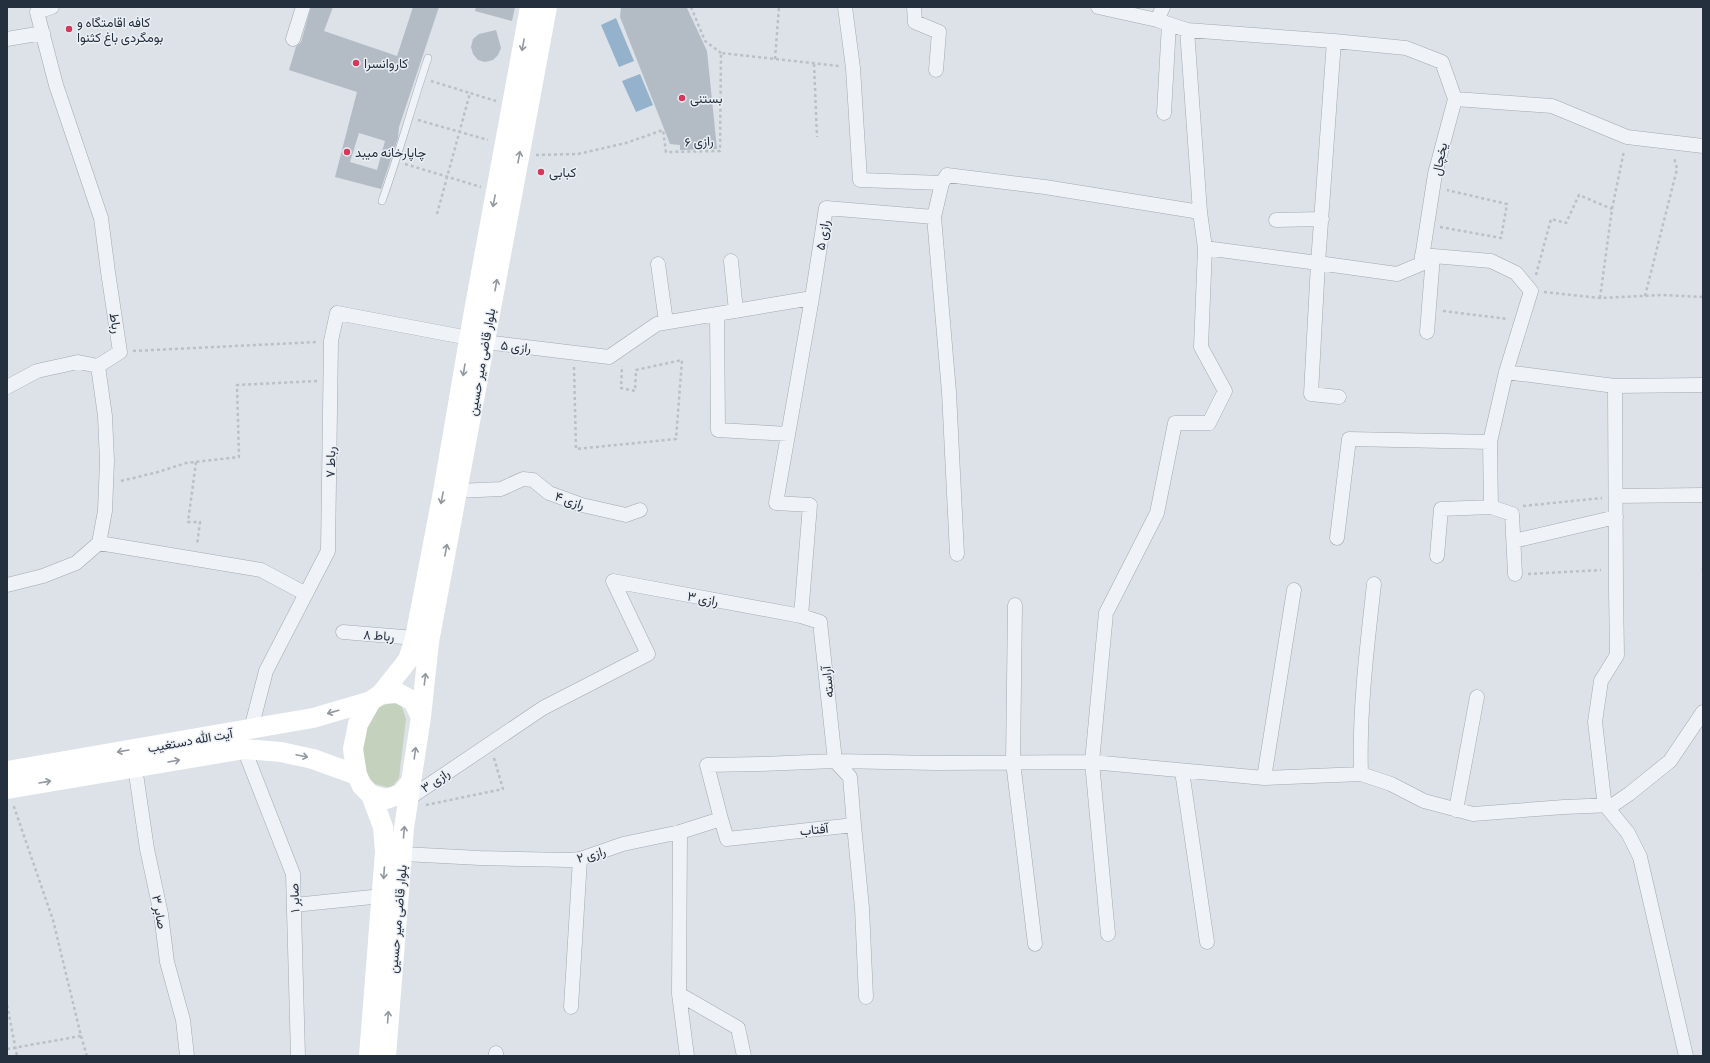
<svg xmlns="http://www.w3.org/2000/svg" width="1710" height="1063" viewBox="0 0 1710 1063" font-family="'Source Sans 3',Vazirmatn,sans-serif">
<rect width="100%" height="100%" fill="#dce2e8"/>
<path fill="#c4d2bd" d="M394 702 402 707 406 719 399 778 391 788 375 784 363 770 361 728 378 707Z"/>
<path fill="#94b2cb" d="M616 18 634 61 619 67 601 25Z
M640 74 653 105 636 112 622 81Z"/>
<path fill="#b3bbc5" fill-rule="evenodd" d="M311 7H333L324 31 397 56 413 7H439L399 127 398 138 381 189 335 177 357 92 289 70 296 47 301 42ZM359 133 385 141 377 170 350 162Z
M476 7H515L512 21 475 11Z
M621 7 687 8 707 51 717 149 680 150V145L670 144 620 17Z
M496 30 501 48 498 55 493 60 485 62 478 60 473 54 471 47 473 39 479 34Z"/>
<g fill="none" stroke-linecap="round" stroke-linejoin="round">
<defs>
<path id="lane" d="M382 201C399 154 412 105 428 58"/>
<path id="street" d="M914 7 915 22 939 32 936 70
M1098 7 1157 20 1187 30 1334 41 1318 263 1205 248 1200 212
M1157 20 1163 7
M7 39 43 33
M293 39 303 7
M1334 41 1406 48 1442 62 1455 99 1435 174 1421 264 1397 274 1318 263 1311 394 1339 397
M1455 99 1552 106 1627 137 1703 146
M1164 113 1169 24
M942 183 947 175 1045 187 1200 212 1187 30
M934 217 949 392 957 554
M1276 220 1322 219
M1422 255 1491 261 1516 273 1531 291 1506 372 1490 442 1491 507 1512 514 1515 574
M731 261 736 311
M658 264 666 322
M717 314 718 430 788 434
M1427 332 1433 256
M485 342 609 357 657 324 812 298 826 208 934 217 942 183 860 180 853 68 845 7
M1506 372 1615 386 1703 385
M1615 386 1616 590 1617 655 1601 681 1595 722 1604 799 1606 806 1628 833 1640 857 1686 1056
M7 387 37 371 78 362 98 366
M457 491 501 489 523 479 533 480 549 493 582 505 626 515 640 510
M1616 496 1703 495
M1337 538 1349 439 1490 442
M1514 541 1616 517
M99 543 261 570 306 594
M1437 556 1441 509 1491 507
M7 585 43 576 76 563 99 543 105 511 107 461 105 416 98 366 120 352 108 272 101 218 56 85 37 12 52 7
M1015 605 1013 762 1035 944
M343 632 415 638
M251 729 266 671 328 551 331 341 337 313 469 338
M244 749 293 874 298 1056
M135 767 147 849 161 914 167 962 183 1020 187 1056
M1182 771 1207 942
M1361 774C1359 710 1367 647 1374 584
M1264 778 1294 590
M408 799 543 708 648 654 613 581 801 616 810 505 776 503 812 298
M1456 810 1477 697
M721 819 727 839 854 825 850 777 835 761 820 622 801 616
M854 825 862 908 866 997
M680 832 679 994 687 1056
M403 854 480 858 569 860 580 859 623 844 680 832 721 819 707 765 760 764 835 761 936 763 1092 762 1264 778 1361 774 1391 784 1424 801 1473 814 1564 807 1613 805 1629 794 1670 761 1703 712
M294 905 382 896
M1108 934 1092 762 1106 613 1157 513 1175 423H1209L1225 391 1201 347 1205 248
M679 994 738 1028 744 1056
M571 1007 580 859
M496 1053V1056"/>
</defs>
<use href="#lane" stroke="#a1a9b2" stroke-width="8"/>
<use href="#street" stroke="#a1a9b2" stroke-width="15"/>
<path stroke="#bac0c6" stroke-width="2.5" stroke-dasharray="3 3" stroke-linecap="butt" d="M691 7 705 41 721 53
M775 59 779 7
M814 64 817 137
M431 81 470 93
M418 120 488 140
M536 155 578 154 626 143 663 130 666 152 720 151 721 53 839 66
M405 164 481 187
M437 214 470 93 496 101
M1440 227 1501 238 1507 204 1447 190
M1536 275 1551 219 1566 223 1579 195 1612 209
M1544 292 1600 298 1662 295 1703 297
M1645 296 1677 169 1674 157
M1600 298 1612 209 1624 151
M1443 311 1508 319
M133 351 317 342
M574 367 576 449 676 439 682 360 636 370 635 391 621 388 622 366
M196 462 188 522H200L197 545
M121 481 158 472 186 463 239 457 237 385 317 381
M1523 506 1602 498
M1703 568V571
M1528 574 1601 570
M426 805 503 789 494 758
M7 1005 17 1056
M81 1036 87 1056
M7 1049 81 1036 53 920 13 804"/>
<use href="#lane" stroke="#eff2f6" stroke-width="7"/>
<use href="#street" stroke="#eff2f6" stroke-width="14"/>
<path stroke="#fff" stroke-width="20" d="M381 694 408 660 415 638 443 492 474 311 530 7
M421 717 429 642 547 7
M7 771 313 718 371 701 381 694 398 693 413 701 421 717 411 782 401 794 386 799 371 795 362 786 357 775 353 749 358 724 371 701
M7 789 244 749 281 752 313 759 357 775
M369 1056 385 852 383 827 371 795
M386 1056 404 828 411 782"/>
</g>
<defs><path id="oneway-shaft" d="M-6 0H5M1.5-3L5.5 0L1.5 3" fill="none" stroke-width="1.6" stroke-linecap="round" stroke-linejoin="round"/></defs>
<g stroke="#92989f">
<use href="#oneway-shaft" transform="translate(523 45) rotate(101)"/>
<use href="#oneway-shaft" transform="translate(519 157) rotate(-80)"/>
<use href="#oneway-shaft" transform="translate(494 201) rotate(101)"/>
<use href="#oneway-shaft" transform="translate(496 285) rotate(-80)"/>
<use href="#oneway-shaft" transform="translate(464 370) rotate(99)"/>
<use href="#oneway-shaft" transform="translate(442 498) rotate(101)"/>
<use href="#oneway-shaft" transform="translate(446 550) rotate(-79)"/>
<use href="#oneway-shaft" transform="translate(425 679) rotate(-83)"/>
<use href="#oneway-shaft" transform="translate(333 712) rotate(164)"/>
<use href="#oneway-shaft" transform="translate(123 751) rotate(170)"/>
<use href="#oneway-shaft" transform="translate(415 753) rotate(-82)"/>
<use href="#oneway-shaft" transform="translate(302 756) rotate(12)"/>
<use href="#oneway-shaft" transform="translate(174 761) rotate(-10)"/>
<use href="#oneway-shaft" transform="translate(45 782) rotate(-10)"/>
<use href="#oneway-shaft" transform="translate(404 832) rotate(-85)"/>
<use href="#oneway-shaft" transform="translate(384 873) rotate(94)"/>
<use href="#oneway-shaft" transform="translate(388 1017) rotate(-86)"/>
</g>
<g fill="#d7375a" stroke="#ecf0f5" stroke-width="1.5">
<circle cx="69" cy="29" r="4"/>
<circle cx="356" cy="63" r="4"/>
<circle cx="682" cy="98" r="4"/>
<circle cx="347" cy="152" r="4"/>
<circle cx="541" cy="172" r="4"/>
</g>
<g text-anchor="middle" stroke-width="3" stroke-linejoin="round" paint-order="stroke">
<g font-size="13" fill="#25303f" stroke="#ecf0f5" text-anchor="start">
<text x="77" y="27">کافه اقامتگاه و<tspan x="77" dy="15">بومگردی باغ کثنوا</tspan></text>
<text x="364" y="68">کاروانسرا</text>
<text x="690" y="103">بستنی</text>
<text x="355" y="157">چاپارخانه میبد</text>
<text x="549" y="177">کبابی</text>
</g>
<g font-size="13" fill="#25303f" stroke="#ecf0f5">
<text transform="translate(699 141) rotate(-3)" y="5">رازی ۶</text>
<text transform="translate(1439 159) rotate(-78)" y="5">یخچال</text>
<text transform="translate(822 235) rotate(-81)" y="5">رازی ۵</text>
<text transform="translate(116 323) rotate(81)" y="5">رباط</text>
<text transform="translate(516 346) rotate(6)" y="5">رازی ۵</text>
<text transform="translate(481 362) rotate(-80)" y="5">بلوار قاضی میر حسین</text>
<text transform="translate(330 462) rotate(-89)" y="5">رباط ۷</text>
<text transform="translate(570 500) rotate(18)" y="5">رازی ۴</text>
<text transform="translate(703 598) rotate(10)" y="5">رازی ۳</text>
<text transform="translate(379 635) rotate(4)" y="5">رباط ۸</text>
<text transform="translate(827 682) rotate(-96)" y="5">آراسته</text>
<text transform="translate(190 740) rotate(-10)" y="5">آیت الله دستغیب</text>
<text transform="translate(435 780) rotate(-34)" y="5">رازی ۳</text>
<text transform="translate(814 829) rotate(-6)" y="5">آفتاب</text>
<text transform="translate(591 854) rotate(-16)" y="5">رازی ۲</text>
<text transform="translate(294 898) rotate(-92)" y="5">صابر ۱</text>
<text transform="translate(160 912) rotate(80)" y="5">صابر ۳</text>
<text transform="translate(397 919) rotate(-85)" y="5">بلوار قاضی میر حسین</text>
</g>
</g>
<rect width="1710" height="1063" fill="none" stroke="#25303f" stroke-width="16"/>
</svg>
